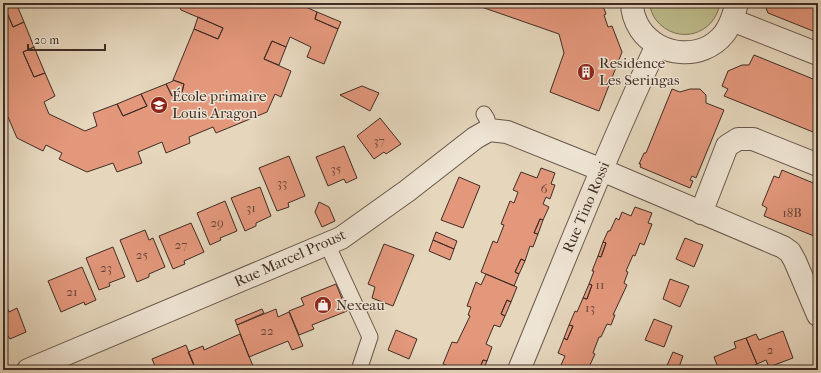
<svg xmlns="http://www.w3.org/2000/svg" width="821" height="373" viewBox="0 0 821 373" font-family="'IM FELL French Canon',serif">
<rect width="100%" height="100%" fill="#e5d6bc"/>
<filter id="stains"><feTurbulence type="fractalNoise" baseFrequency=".005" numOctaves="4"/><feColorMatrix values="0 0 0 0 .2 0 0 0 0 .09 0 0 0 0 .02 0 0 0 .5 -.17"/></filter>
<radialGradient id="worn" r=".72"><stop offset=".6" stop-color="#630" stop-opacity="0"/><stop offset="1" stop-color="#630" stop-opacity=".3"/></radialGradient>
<path fill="#bdbb8b" stroke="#7e7458" d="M649 3H720C715 35 677 46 656 20 653 16 650 9 649 3Z"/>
<path fill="#e3977b" stroke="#402d25" d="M3 3H16L24 22 13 27Z
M3 3 13 27 24 22 34 47 23 52 34 77 45 73 55 96 44 102 49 114 85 131 97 126 93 113 117 104 123 116 147 106 141 94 166 84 172 96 182 92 184 84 173 80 194 29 218 39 223 28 181 10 178 3H297L317 12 315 19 338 29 324 64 307 57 311 47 290 37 286 47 272 41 264 59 291 71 281 97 275 94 267 112 216 133 213 127 189 137 190 143 166 153 162 142 138 152 142 163 117 172 113 163 87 172 59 159 62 153 46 145 43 151 17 138 8 117 3 119Z
M470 3H602L606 14 604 15 608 27 612 26 622 52 599 111 550 92 564 53 559 34Z
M764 3H818V33L768 13Z
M317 12 341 22 338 29 315 19Z
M198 17 223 28 218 39 194 29Z
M272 41 286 47 279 65 264 59Z
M34 47 45 73 34 77 23 52Z
M754 55 818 81V134L724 96 728 89 722 86 728 71 742 65H749Z
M173 80 184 84 182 92 172 96 166 84 173 81Z
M362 86 379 93 370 111 340 95Z
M672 89 680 92 690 89H700L706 95V103L724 110 696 178 692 176 690 180 693 181 690 188 640 167 641 164H639L644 153H646Z
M141 94 147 106 123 116 117 104Z
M380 118 401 144 386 154 384 152 374 159 357 136Z
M344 146 357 178 346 183 344 179 328 186 316 157Z
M289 156 305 196 288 203 289 207 277 211 259 168Z
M541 168 555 173 551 184 555 185 550 199 546 197 543 204 549 207 543 220 540 219 534 233 538 234 533 247 530 246 525 261 521 259 515 272 519 274 514 286 481 272 493 241 497 243 504 225 501 224 510 201 514 203 518 192 513 190 521 172 537 178Z
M782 170 818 185V233H816L814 236 764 216 767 208 762 205 774 176 779 178Z
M459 177 480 186 463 228 441 220Z
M260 187 271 216 256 223V226L245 231 231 198Z
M225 201 237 231 220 238 221 240 210 245 197 213Z
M319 202 329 207 335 221 322 227 315 212Z
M635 207 652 213 648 223 652 224 644 245 640 243 635 256 633 255 626 271 628 272 624 283 627 285 613 315H615L611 325 607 324 601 337H599L593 353 595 354 589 367 587 366 586 370H573L561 365 565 356 558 353 564 338 567 340 573 326 569 325 575 311 577 312 583 298 587 299 592 285 589 284 594 271H592L598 256 601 257 606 243 603 242 608 231H610L616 218 619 220 622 212 631 216Z
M540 219 543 220 538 234 534 233Z
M191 223 204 252 184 261 185 264 173 269 159 236Z
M145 230 149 240 153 238 165 267 149 274V277L137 282 120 240Z
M436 232 457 241 454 249 433 240Z
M685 238 703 245 694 267 676 259Z
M433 240 454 249 450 260 429 251Z
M603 242 606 243 601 257 598 256Z
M384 244 414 255 393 306 372 298 375 287 368 284Z
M113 247 125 277 109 283 110 286 99 290 86 258Z
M521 259 525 261 519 274 515 272Z
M82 267 96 300 85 305 84 302 61 312 48 281Z
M486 274 517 287 511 302 507 300 501 314 505 316 500 327 494 325 486 344 492 347 487 361 483 360 479 370H446L448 366 443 364 452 342 457 343 470 316 468 315 471 307 467 306 476 282 481 285Z
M670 279 689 286 680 307 663 299Z
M336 284 347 311 312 325 314 329 299 335 289 311 304 305 301 298Z
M589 284 592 285 587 299 583 298Z
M507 300 511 302 505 316 501 314Z
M3 302H5L9 312 17 308 26 332 10 339 8 336 3 338Z
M262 309 264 313 237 325 235 320Z
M276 309 278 317 289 312 303 346 292 350 288 341 249 357 237 325Z
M654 319 672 326 664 347 645 340Z
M569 325 573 326 567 340 564 338Z
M396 330 417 339 409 359 388 350Z
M783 331 793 358 769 367 766 360 757 364 746 338 756 334 759 340Z
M240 334 253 366 243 370H196L188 352 203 346 204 350Z
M746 338 757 364 746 369V370H719L714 357 736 348 734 342Z
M186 345 196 370H145L155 366 152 359Z
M673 352 683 356 678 370H665Z
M483 360 487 361 483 370H479Z"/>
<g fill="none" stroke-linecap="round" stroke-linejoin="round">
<defs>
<path id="lane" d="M484 114 487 119 489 130
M327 244 370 337 359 370"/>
<path id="street" d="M632 3C632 12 635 21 640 29 659 57 702 61 724 34 731 25 734 14 737 3
M732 20 818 54
M701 213 727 146 738 139H753L818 165
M28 370 341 238 407 191 475 138 489 130 507 132 602 170 783 247 790 252 795 261 818 315
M519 370C564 261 607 152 657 45"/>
</defs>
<use href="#lane" stroke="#69574b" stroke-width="17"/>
<use href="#street" stroke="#69574b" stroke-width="24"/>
<use href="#lane" stroke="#eee4d3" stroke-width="15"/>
<use href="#street" stroke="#eee4d3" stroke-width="22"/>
</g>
<defs>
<symbol id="building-disc" viewBox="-11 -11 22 22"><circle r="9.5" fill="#8f2418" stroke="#eee4d3"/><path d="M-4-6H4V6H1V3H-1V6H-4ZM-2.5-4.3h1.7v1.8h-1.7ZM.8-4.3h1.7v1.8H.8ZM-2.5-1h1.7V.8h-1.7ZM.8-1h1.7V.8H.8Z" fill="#fff"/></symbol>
<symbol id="school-disc" viewBox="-11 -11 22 22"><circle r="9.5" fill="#8f2418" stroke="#eee4d3"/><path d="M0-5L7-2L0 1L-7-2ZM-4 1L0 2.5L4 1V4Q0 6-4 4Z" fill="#fff"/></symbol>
<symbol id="shop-disc" viewBox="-11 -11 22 22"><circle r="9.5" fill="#8f2418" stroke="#eee4d3"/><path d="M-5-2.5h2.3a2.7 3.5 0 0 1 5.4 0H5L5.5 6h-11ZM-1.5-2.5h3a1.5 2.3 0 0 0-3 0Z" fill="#fff"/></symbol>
</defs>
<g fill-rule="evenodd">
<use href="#building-disc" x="576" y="62" width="20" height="20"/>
<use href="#school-disc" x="149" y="95" width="20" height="20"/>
<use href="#shop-disc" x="313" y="295" width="20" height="20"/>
</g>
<g text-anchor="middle" stroke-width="3" stroke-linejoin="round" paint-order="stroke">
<g font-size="13" fill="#69483a">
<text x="379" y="145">37</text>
<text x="336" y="173">35</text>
<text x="282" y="187">33</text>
<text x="544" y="193">6</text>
<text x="251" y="212">31</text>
<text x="792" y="217">18B</text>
<text x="217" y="227">29</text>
<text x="181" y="249">27</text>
<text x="142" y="259">25</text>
<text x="106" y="272">23</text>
<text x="600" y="289">11</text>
<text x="72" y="296">21</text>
<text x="590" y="312">13</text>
<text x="267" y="335">22</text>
<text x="770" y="354">2</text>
</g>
<g font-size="15" fill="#402d25" stroke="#eee4d3" text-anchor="start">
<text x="599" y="68">Residence<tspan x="599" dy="17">Les Seringas</tspan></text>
<text x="172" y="101">École primaire<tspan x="172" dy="17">Louis Aragon</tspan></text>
<text x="336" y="310">Nexeau</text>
</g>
<g font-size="15" fill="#402d25" stroke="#eee4d3">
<text transform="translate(586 207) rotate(-67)" y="5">Rue Tino Rossi</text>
<text transform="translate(290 258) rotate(-24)" y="5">Rue Marcel Proust</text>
</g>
</g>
<rect width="821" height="373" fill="none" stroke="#e5d6bc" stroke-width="16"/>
<rect x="4" y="4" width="813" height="365" fill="none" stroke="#402d25" stroke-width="2"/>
<rect x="8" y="8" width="805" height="357" fill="none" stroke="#402d25"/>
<path d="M28 44v6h77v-6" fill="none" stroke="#402d25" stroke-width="2"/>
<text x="34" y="44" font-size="12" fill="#402d25" stroke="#eee4d3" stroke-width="3" paint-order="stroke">20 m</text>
<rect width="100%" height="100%" filter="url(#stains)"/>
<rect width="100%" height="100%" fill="url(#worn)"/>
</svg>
